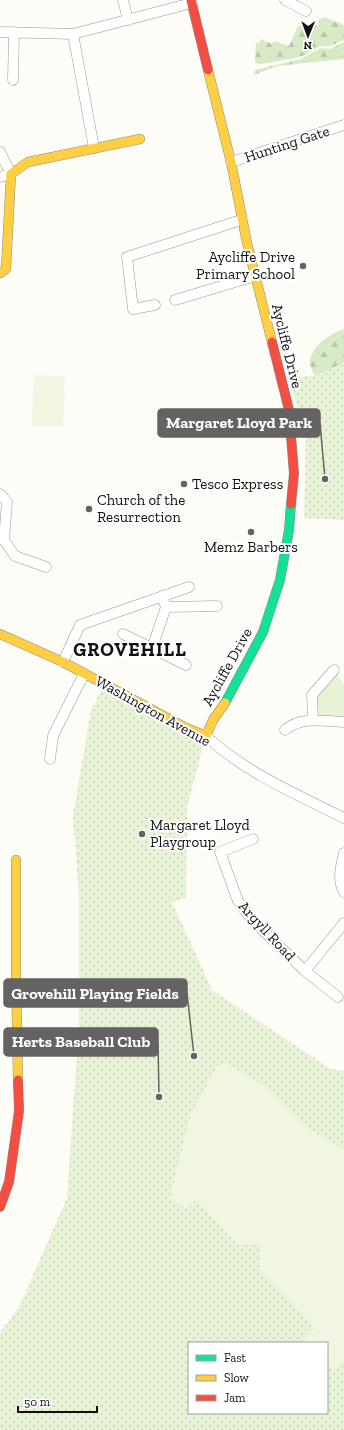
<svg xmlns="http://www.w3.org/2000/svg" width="344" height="1430" viewBox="0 0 344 1430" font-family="'Zilla Slab',serif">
<defs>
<pattern id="forest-firs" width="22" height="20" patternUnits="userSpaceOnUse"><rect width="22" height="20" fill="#d8eac5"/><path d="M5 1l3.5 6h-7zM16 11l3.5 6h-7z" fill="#b8c8a8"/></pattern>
<pattern id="park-dots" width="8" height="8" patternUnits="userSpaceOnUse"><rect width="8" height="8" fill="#e7f3d7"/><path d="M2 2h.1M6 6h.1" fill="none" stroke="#c5cfb8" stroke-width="1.8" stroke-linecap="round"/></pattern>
</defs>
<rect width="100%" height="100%" fill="#fdfcf7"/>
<path fill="#e7f3d7" d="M334 670 344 685V722L313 720 312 695Z"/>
<path fill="url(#forest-firs)" d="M325 17 344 25V40L330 46H320L305 55 291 59 260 64 256 63 255 61 256 42 259 43 261 39 272 44 274 41 289 46 298 26 304 24 318 25V20Z
M344 42V59L277 66 254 75 255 70 301 59 320 48 330 49Z
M344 329V363L315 376C313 372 309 366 310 361 313 344 330 334 344 329Z"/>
<path fill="url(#park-dots)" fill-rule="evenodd" d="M344 363V520L304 518 306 440 289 377 315 376Z
M105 684 206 736 187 807 186 898 172 902 212 990 331 1069 344 1071V1430H0V1333L20 1305 67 1198 79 1022V895L73 816 91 710ZM189 1343H327V1413H189Z"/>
<path fill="#f0f6e1" d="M34 375 65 376 63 427 32 426Z
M226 1063 265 1086 307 1128 344 1149V1361L334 1369 327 1362V1343H309L305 1338 315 1328 260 1269 261 1245H238L196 1200 186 1209 170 1198 191 1114 217 1066Z"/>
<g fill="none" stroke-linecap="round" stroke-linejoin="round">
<defs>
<path id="street" d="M123 0 128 20
M285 0 306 11
M0 32 73 34 192 3
M73 34 94 148
M13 80 14 32
M0 152 11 174 0 177
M231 162 344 125
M175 300 255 276
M155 305 133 309 127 257 241 220
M0 494 7 502 4 540 0 539
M4 540 15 556 46 567
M166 607 217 606
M123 634 186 665
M152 648 166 607 162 596
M63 662 80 625 189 587
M313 720 312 695 334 670
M285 730C300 716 325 721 344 722
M206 736C246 773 296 794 344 818
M50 759 53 736 84 674
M253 839 220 852 238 901 252 920 305 971 338 997
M344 853C341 865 337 881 344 892
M305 971 344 923"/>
<path id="fast" d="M225 703 263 632 280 580 289 530 291 504"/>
<path id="slow" d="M208 70 231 162 247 243 272 342
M0 273 6 269 11 174 28 162 140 139
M0 634 63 662 186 728 206 736 213 720 225 703
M16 860V973L18 1080"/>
<path id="jam" d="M191 0 208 70
M272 342 289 410 294 474 291 504
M0 1207 9 1182 19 1111 18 1080"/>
</defs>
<use href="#street" stroke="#979795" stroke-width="11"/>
<use href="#fast" stroke="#8e8d8b" stroke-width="10"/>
<use href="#slow" stroke="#8e8d8b" stroke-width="10"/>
<use href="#jam" stroke="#8e8d8b" stroke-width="10"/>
<use href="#street" stroke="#fffffe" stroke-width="10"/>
<use href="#fast" stroke="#16e098" stroke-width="9"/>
<use href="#slow" stroke="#ffcf43" stroke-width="9"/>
<use href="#jam" stroke="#f24e42" stroke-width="9"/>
</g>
<g fill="#646362" stroke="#fff" stroke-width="1.5">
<circle cx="303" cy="266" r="4"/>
<circle cx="184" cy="484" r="4"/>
<circle cx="89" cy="509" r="4"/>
<circle cx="251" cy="532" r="4"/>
<circle cx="142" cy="834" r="4"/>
</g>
<g text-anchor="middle" stroke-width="4" stroke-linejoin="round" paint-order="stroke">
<g font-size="15" fill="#111" stroke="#fff">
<text transform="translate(287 144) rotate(-18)" y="5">Hunting Gate</text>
<text transform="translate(287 346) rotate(76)" y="5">Aycliffe Drive</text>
<text transform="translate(227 667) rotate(-61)" y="5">Aycliffe Drive</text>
<text transform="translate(153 711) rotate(29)" y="5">Washington Avenue</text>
<text transform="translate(267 931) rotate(47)" y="5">Argyll Road</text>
</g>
<g font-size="15" fill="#111" stroke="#fff" text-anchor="start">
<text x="295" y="262" text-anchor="end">Aycliffe Drive<tspan x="295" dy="17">Primary School</tspan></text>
<text x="192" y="489">Tesco Express</text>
<text x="97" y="505">Church of the<tspan x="97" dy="17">Resurrection</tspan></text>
<text x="251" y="552" text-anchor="middle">Memz Barbers</text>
<text x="150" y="830">Margaret Lloyd<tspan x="150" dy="17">Playgroup</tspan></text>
</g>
<g font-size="19" font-weight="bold" letter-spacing="1" fill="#111" stroke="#fff">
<text x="130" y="656">GROVEHILL</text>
</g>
</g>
<path fill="none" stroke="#646362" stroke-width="1.5" d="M325 479L320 423M194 1056L187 993M159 1097L158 1042"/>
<g fill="#646362" stroke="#fff" stroke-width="1.5">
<circle cx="325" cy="479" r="4"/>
<circle cx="194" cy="1056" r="4"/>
<circle cx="159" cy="1097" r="4"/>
</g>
<g fill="#646362" stroke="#646362" stroke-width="1.5">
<rect x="158" y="409" width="162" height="28" rx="4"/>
<rect x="4" y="979" width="183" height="28" rx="4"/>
<rect x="4" y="1028" width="154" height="28" rx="4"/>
</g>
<g font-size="16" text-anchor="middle" font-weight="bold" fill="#fff">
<text x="239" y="428">Margaret Lloyd Park</text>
<text x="95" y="999">Grovehill Playing Fields</text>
<text x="81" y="1047">Herts Baseball Club</text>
</g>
<rect x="188" y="1342" width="140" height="72" fill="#ffffff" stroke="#a0a0a0"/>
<rect x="196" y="1355" width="20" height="6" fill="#16e098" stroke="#a0a0a0"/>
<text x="224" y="1362" font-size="12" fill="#111111">Fast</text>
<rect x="196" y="1375" width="20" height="6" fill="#ffcf43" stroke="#a0a0a0"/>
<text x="224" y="1382" font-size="12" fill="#111111">Slow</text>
<rect x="196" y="1395" width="20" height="6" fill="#f24e42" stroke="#a0a0a0"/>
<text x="224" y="1402" font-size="12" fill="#111111">Jam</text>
<g transform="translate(308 36) rotate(181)" stroke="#ffffff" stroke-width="3" paint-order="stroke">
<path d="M0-3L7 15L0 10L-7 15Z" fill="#111111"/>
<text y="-6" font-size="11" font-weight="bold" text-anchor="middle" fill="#111111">N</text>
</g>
<path d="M18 1406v6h79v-6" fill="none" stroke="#111111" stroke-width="2"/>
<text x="24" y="1406" font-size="12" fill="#111111" stroke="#ffffff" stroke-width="3" paint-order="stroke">50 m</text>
</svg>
